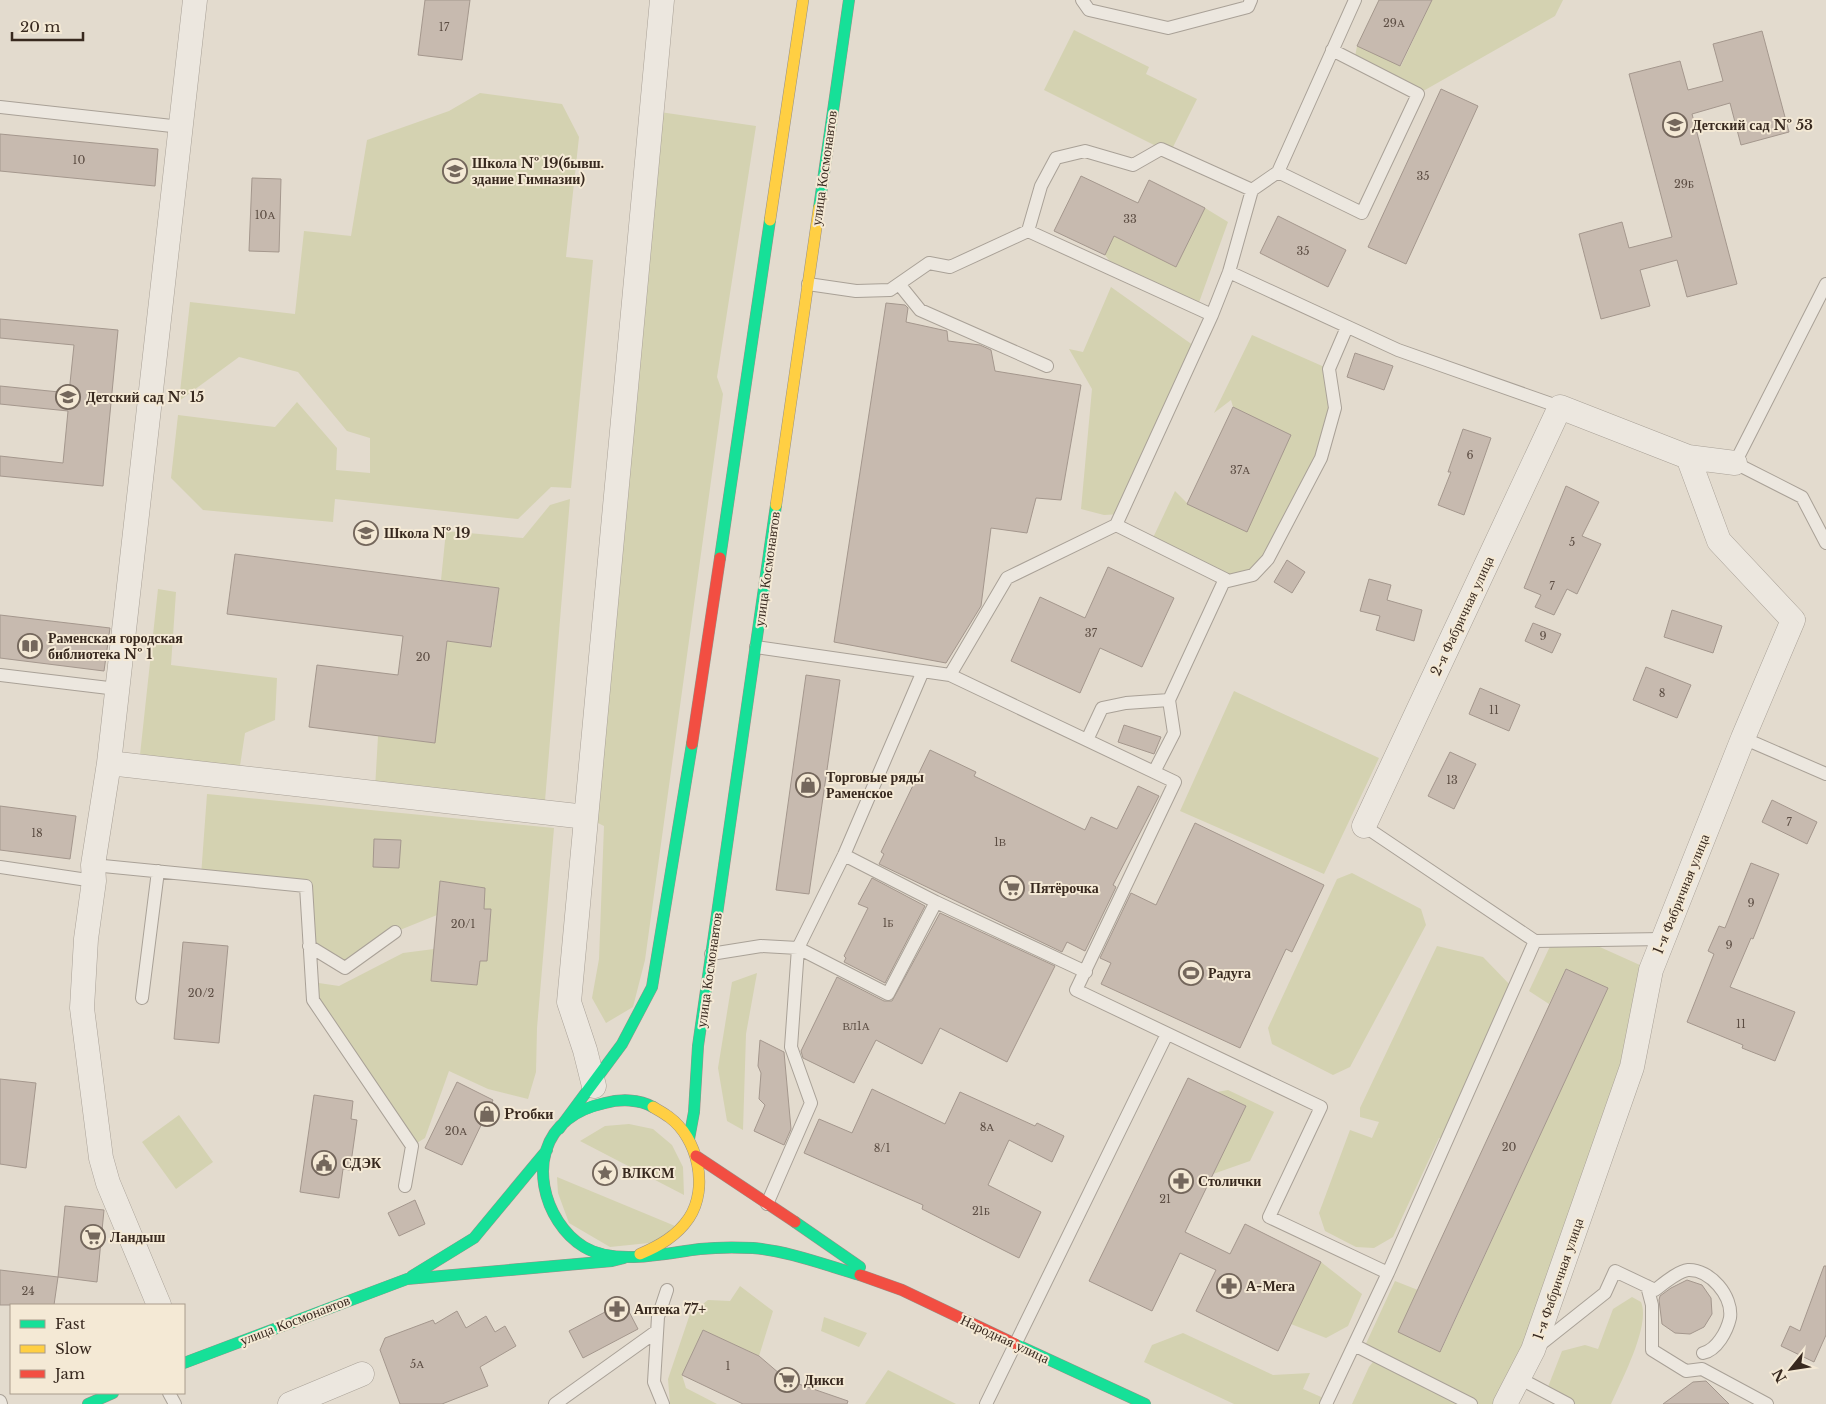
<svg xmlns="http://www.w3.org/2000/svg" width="1826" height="1404" viewBox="0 0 1826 1404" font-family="'Libre Baskerville',serif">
<rect width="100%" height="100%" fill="#e3dbce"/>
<path fill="#d4d2b1" d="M1432 0H1563L1555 16 1418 94 1354 62 1357 46 1401 66Z
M1074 30 1149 67 1146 74 1197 99 1170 153 1044 90Z
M480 93 562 104 579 137 566 257 593 260 571 488 551 487 518 519 335 499 333 522 203 510 171 478 178 415 275 427 297 402 337 448 336 470 370 473V438L347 431 298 372 239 357 179 401 190 302 295 314 304 231 351 236 367 140 449 111Z
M653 111 756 126 717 377 723 394 645 960 633 1007 606 1023 592 998 599 959 604 826 586 817Z
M1205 208 1228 222 1197 308 1118 272 1105 255 1114 236 1176 267Z
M1111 287 1197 348 1121 514 1104 515 1081 509 1092 389 1069 349 1083 352Z
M1252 335 1329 369 1335 408 1321 458 1253 575 1224 582 1151 542 1175 491 1188 504 1247 531 1291 435 1233 407 1231 400 1214 413Z
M570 499 545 801 375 789 378 736 435 743 447 641 492 647 499 588 441 580 446 531 523 538 550 505Z
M158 589 176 592 171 665 277 678 275 720 245 733 238 779 139 764Z
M1234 691 1379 758 1324 874 1180 811Z
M207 794 554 828 537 1028 536 1072 528 1099 488 1089 449 1071 425 1138 412 1146 313 1000 312 982 339 986 403 953 434 949 431 981 477 985 480 961 487 960 491 909H484L485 888 440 881 437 915 395 932 345 968 309 946 306 886 201 876Z
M1352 873 1421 909 1426 925 1350 1067 1333 1075 1272 1044 1268 1028 1337 879Z
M1582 939 1651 970 1632 1067 1505 1404H1352L1369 1367 1377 1357 1363 1350 1395 1281 1418 1290 1399 1332 1441 1351 1608 988 1566 969 1549 1004 1529 991 1553 940Z
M1437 946 1483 957 1514 989 1448 1140 1439 1138 1393 1237 1374 1248 1356 1247 1325 1231 1319 1213 1350 1130 1372 1138 1379 1122 1360 1117V1108Z
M757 973 746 1034 743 1130 727 1121 718 1068 732 982Z
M1228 1090 1274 1112 1250 1161 1213 1174 1246 1106 1217 1092Z
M179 1115 213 1162 176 1189 142 1142Z
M629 1124 653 1129 672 1145 683 1167 684 1195 580 1141 605 1126Z
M557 1177 680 1228 668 1241 610 1247 569 1223 558 1193Z
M1321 1262 1362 1294 1348 1326 1326 1338 1291 1324Z
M740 1286 773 1311 759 1356 703 1330 682 1375 686 1388 717 1404H670L668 1379 690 1314 708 1300 730 1301Z
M1632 1297 1641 1302C1651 1325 1621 1381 1611 1404H1568L1546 1392 1562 1351 1585 1345 1598 1349 1613 1309Z
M824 1317 867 1333 859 1347 821 1331Z
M1183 1333 1273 1375 1310 1373 1303 1389 1328 1400 1326 1404H1234L1144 1362 1152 1345Z
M888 1370 956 1404H865Z"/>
<path fill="#c7baaf" stroke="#a4978d" d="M425 0H470L462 60 418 55Z
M1379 0H1432L1400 66 1357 46Z
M1762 31 1789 132 1741 145 1730 103 1692 114 1737 284 1687 297 1677 260 1640 270 1650 306 1601 319 1579 234 1622 222 1629 248 1672 237 1629 74 1680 61 1688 90 1723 81 1713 44Z
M1441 89 1478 106 1406 264 1368 247Z
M0 134 158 149 155 186 0 171Z
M1081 176 1138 203 1149 180 1205 208 1176 267 1114 236 1105 255 1054 231Z
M252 178 281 179 279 252 249 251Z
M1278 216 1346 250 1328 287 1260 253Z
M886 303 905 305 908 308 906 322 947 331 948 341 980 345 991 350 995 371 1081 385 1061 500 1036 498 1027 533 991 528 981 606 946 663 834 642Z
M0 319 118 330 103 486 0 476V456L63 463 68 411 0 404V386L69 393 74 345 0 338Z
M1355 353 1393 366 1384 390 1347 377Z
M1233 407 1291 435 1247 532 1187 504Z
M1463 429 1491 438 1464 515 1438 505 1451 472H1448Z
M1566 486 1599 502 1582 536 1601 544 1577 594 1567 589 1554 615 1535 607 1541 595 1524 588Z
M235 554 499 588 491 647 447 641 435 743 309 727 317 665 398 675 403 636 227 614Z
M1287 560 1305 572 1292 593 1274 582Z
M1108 567 1174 598 1142 667 1100 648 1080 693 1011 661 1040 597 1085 618Z
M1369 579 1391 585 1387 600 1422 610 1414 641 1376 630 1380 616 1360 611Z
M1672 610 1722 626 1713 653 1664 637Z
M0 615 110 628 104 671 0 658Z
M1533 623 1561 634 1552 653 1525 641Z
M1646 667 1691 685 1677 718 1633 700Z
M806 675 840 680 809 894 776 890Z
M1480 688 1520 705 1509 731 1469 714Z
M1124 725 1161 737 1154 754 1118 742Z
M930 750 976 772 974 776 1085 830 1091 817 1117 829 1138 786 1159 796 1113 885 1116 887 1085 951 1067 942 1062 952 879 864 884 854 881 852Z
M1450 752 1476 764 1454 809 1428 796Z
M1772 800 1817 822 1807 844 1762 822Z
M0 806 76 816 70 859 0 850Z
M1195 823 1324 885 1292 952 1286 949 1240 1048 1101 984 1111 963 1100 958 1131 893 1156 905Z
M374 839 401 840 399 868 373 867Z
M1751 863 1779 874 1753 939 1751 938 1730 987 1795 1012 1775 1061 1742 1048 1743 1045 1687 1022 1714 954 1708 951 1719 926 1725 928Z
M872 878 925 906 885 983 844 962 846 958 844 956 868 908 858 904Z
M440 881 485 888 484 909H491L487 961H480L477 985 431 981Z
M940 913 1055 966 1007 1062 940 1028 922 1064 876 1040 854 1083 803 1058 801 1051 837 977 884 1001H892Z
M183 942 228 946 219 1043 174 1039Z
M1566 969 1608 988 1440 1352 1398 1332Z
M760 1040 784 1052 791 1129 784 1145 754 1131 765 1105 759 1099 761 1073 758 1066Z
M1188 1078 1246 1106 1185 1232 1230 1254 1245 1224 1321 1262 1278 1351 1196 1311 1216 1270 1180 1253 1152 1311 1089 1281Z
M0 1079 36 1083 26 1168 0 1164Z
M457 1082 493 1100 462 1165 425 1148Z
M872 1089 945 1124 960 1092 1035 1126 1037 1123 1064 1136 1052 1162 1009 1140 988 1185 1041 1212 1019 1258 922 1209 923 1205 804 1153 819 1119 852 1133Z
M314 1095 353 1101 351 1119 357 1120 350 1170 343 1169 339 1198 300 1192Z
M415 1200 425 1224 399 1236 388 1213Z
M65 1206 104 1210 97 1282 58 1277Z
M1824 1266H1826V1335L1814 1362 1781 1346 1790 1326 1800 1331Z
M0 1270 58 1277 54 1305H0Z
M1687 1280 1702 1285 1711 1298 1712 1314 1704 1327 1690 1334 1675 1333 1662 1324 1659 1300 1660 1296 1671 1288Z
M624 1302 638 1329 583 1358 569 1331Z
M457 1311 466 1328 486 1316 495 1332 505 1326 516 1346 480 1367 488 1386 442 1404H400L380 1350 385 1338 433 1320 435 1324Z
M703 1330 759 1356 787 1380 848 1401 847 1404H743L682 1375Z
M1706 1381 1729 1404H1663L1693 1382Z"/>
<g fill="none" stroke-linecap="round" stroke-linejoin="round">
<defs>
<path id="lane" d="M1082 0 1089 10 1168 28 1248 7 1251 0
M0 107 181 127
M1278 172 1362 213 1418 94 1332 50
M1028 231 1212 315 1229 272 1252 190 1278 172 1355 0
M1229 272 1398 350 1560 407
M808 284 856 291 890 290 929 263 950 267 1028 231 1041 186 1056 158 1085 151 1133 165 1161 149 1252 190
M899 284 920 310 1047 366
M1826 284 1735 463 1802 497 1826 543
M1116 525 1225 579 1169 700 1174 733 1154 772
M1224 582 1253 575 1268 559 1321 458 1335 408 1329 369 1347 327
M756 647 950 675 1175 782 1076 990 1321 1107 1269 1217 1388 1273
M0 675 117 689
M950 675 1007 578 1116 525 1212 315
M1743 738 1826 774
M1087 740 1102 708 1126 703 1169 700
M1364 826 1535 941 1663 939
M844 855 936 902
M93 865 306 886 313 1000 412 1146 405 1186
M0 867 94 881
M309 946 345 968 395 932
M711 954 761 946 798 948 888 994 936 902 1086 972
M142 998 158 871
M767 1204 811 1103 791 1047 798 948 844 855 923 671
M1647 1286 1652 1305V1350L1686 1371 1702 1369 1767 1404
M1354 1345 1471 1404
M1537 1347 1605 1293 1615 1271 1655 1290C1663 1284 1678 1271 1688 1270 1710 1269 1733 1296 1730 1318 1727 1331 1717 1350 1703 1353
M1517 1377 1568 1404
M169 1393 175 1404
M0 1401 1 1404
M555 1404 657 1331
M663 1404 654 1382 658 1317 667 1290
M986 1404 1167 1034
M1326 1404 1388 1273 1535 941"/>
<path id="street" d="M109 763 586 817
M1364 826 1560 407 1688 457
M594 1086 585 1050 569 1002 662 0
M159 1305 108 1183 101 1158 82 1008 86 939 94 881 93 865 109 763 195 0
M290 1404 362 1374
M1505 1404 1533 1350 1632 1067 1651 970 1743 738 1793 620 1719 541 1688 457 1735 463"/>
<path id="fast" d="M819 208 849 0
M720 558 770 220
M653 1107C639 1099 620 1099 605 1103 591 1106 579 1110 567 1120 525 1153 543 1222 584 1247 616 1266 665 1253 700 1249 718 1247 735 1247 753 1248 789 1251 825 1265 860 1275
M559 1129 622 1044 652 987 692 744
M689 1139 694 1112 698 1046 776 505
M795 1222 860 1267
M412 1276 474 1238 547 1150
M1015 1344 1145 1404
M184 1363 407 1279 612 1261 624 1258
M88 1404 113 1393"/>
<path id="slow" d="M770 220 803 0
M776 505 819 208
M640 1254C659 1246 677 1236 689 1218 709 1188 698 1138 669 1117 664 1113 658 1110 653 1107"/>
<path id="jam" d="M692 744 720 558
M696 1156 795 1222
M860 1275 902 1290 1015 1344"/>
</defs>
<use href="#lane" stroke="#a9a197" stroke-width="14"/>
<use href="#street" stroke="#a9a197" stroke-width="25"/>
<use href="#fast" stroke="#989087" stroke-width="12"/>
<use href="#slow" stroke="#989087" stroke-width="12"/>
<use href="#jam" stroke="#989087" stroke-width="12"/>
<use href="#lane" stroke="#ece7df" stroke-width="12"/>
<use href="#street" stroke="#ece7df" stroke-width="24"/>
<use href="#fast" stroke="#16e098" stroke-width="11"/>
<use href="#slow" stroke="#ffcf43" stroke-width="11"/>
<use href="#jam" stroke="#f24e42" stroke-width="11"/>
</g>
<defs>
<symbol id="school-ring" viewBox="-11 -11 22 22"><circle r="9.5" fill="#f4e9d5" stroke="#74675c" stroke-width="1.5"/><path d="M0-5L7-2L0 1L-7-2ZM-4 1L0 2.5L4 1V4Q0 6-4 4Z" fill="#74675c"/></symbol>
<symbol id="library-ring" viewBox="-11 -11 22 22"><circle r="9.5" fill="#f4e9d5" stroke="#74675c" stroke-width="1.5"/><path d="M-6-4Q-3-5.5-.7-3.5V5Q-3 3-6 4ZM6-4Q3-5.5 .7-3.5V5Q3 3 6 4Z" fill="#74675c"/></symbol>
<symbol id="shop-ring" viewBox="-11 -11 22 22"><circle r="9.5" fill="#f4e9d5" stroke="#74675c" stroke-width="1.5"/><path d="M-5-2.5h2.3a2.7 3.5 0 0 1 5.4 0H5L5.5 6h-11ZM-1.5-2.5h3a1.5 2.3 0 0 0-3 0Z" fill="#74675c"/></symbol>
<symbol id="supermarket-ring" viewBox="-11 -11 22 22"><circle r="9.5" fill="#f4e9d5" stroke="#74675c" stroke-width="1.5"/><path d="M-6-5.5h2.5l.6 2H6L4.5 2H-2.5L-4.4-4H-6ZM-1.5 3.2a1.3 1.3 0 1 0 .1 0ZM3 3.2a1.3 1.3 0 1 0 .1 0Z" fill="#74675c"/></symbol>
<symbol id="stadium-ring" viewBox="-11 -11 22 22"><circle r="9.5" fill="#f4e9d5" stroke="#74675c" stroke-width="1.5"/><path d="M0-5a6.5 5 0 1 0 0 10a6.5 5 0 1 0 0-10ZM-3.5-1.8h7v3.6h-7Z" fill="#74675c"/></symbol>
<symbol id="civic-ring" viewBox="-11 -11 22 22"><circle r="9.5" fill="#f4e9d5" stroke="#74675c" stroke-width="1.5"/><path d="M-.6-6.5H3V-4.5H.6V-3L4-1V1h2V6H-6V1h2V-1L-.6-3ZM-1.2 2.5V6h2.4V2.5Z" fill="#74675c"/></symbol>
<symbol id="sight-ring" viewBox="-11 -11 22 22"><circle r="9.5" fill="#f4e9d5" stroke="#74675c" stroke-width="1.5"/><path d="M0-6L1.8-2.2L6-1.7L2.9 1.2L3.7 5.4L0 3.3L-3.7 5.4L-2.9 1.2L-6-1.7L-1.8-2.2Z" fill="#74675c"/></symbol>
<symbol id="pharmacy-ring" viewBox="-11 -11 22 22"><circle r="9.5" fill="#f4e9d5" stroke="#74675c" stroke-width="1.5"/><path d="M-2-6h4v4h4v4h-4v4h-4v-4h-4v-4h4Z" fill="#74675c"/></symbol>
</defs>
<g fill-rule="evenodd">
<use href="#school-ring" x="1661" y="111" width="28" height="28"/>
<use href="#school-ring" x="441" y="157" width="28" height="28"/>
<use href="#school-ring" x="54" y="383" width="28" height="28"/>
<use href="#school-ring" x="352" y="519" width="28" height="28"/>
<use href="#library-ring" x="16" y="632" width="28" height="28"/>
<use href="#shop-ring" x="794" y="771" width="28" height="28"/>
<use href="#supermarket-ring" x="998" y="874" width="28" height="28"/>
<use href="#stadium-ring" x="1177" y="959" width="28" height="28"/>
<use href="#shop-ring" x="473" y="1100" width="28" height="28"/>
<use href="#civic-ring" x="310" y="1149" width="28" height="28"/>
<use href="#sight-ring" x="591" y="1159" width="28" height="28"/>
<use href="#pharmacy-ring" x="1167" y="1167" width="28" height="28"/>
<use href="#supermarket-ring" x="79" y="1223" width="28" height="28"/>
<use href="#pharmacy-ring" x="1215" y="1272" width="28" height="28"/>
<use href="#pharmacy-ring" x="603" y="1295" width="28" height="28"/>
<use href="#supermarket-ring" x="773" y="1366" width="28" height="28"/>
</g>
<g text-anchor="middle" stroke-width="4" stroke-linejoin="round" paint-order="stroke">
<g font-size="11" fill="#5c4d43">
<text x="1394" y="27">29А</text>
<text x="444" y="31">17</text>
<text x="79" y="164">10</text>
<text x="1423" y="180">35</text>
<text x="1684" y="188">29Б</text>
<text x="265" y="219">10А</text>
<text x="1130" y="223">33</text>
<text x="1303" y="255">35</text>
<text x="1470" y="459">6</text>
<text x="1240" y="474">37А</text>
<text x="1572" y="546">5</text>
<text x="1552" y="590">7</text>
<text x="1091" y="637">37</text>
<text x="1543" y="640">9</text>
<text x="423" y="661">20</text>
<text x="1662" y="697">8</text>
<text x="1494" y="714">11</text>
<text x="1452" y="784">13</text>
<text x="1789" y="826">7</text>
<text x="37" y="837">18</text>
<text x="1000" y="846">1В</text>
<text x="1751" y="907">9</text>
<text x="888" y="927">1Б</text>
<text x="463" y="928">20/1</text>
<text x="1729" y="949">9</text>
<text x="201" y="997">20/2</text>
<text x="1741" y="1028">11</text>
<text x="856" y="1030">ВЛ1А</text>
<text x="987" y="1131">8А</text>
<text x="456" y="1135">20А</text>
<text x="1509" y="1151">20</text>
<text x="882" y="1152">8/1</text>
<text x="1165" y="1203">21</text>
<text x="981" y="1215">21Б</text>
<text x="28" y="1295">24</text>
<text x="417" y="1368">5А</text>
<text x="728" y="1370">1</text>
</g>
<g font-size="14" font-weight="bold" fill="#38291f" stroke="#f4e9d5" text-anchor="start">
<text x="1692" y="130">Детский сад № 53</text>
<text x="472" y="168">Школа № 19(бывш.<tspan x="472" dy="16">здание Гимназии)</tspan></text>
<text x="86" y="402">Детский сад № 15</text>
<text x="384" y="538">Школа № 19</text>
<text x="48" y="643">Раменская городская<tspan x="48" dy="16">библиотека № 1</tspan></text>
<text x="826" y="782">Торговые ряды<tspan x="826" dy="16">Раменское</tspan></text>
<text x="1030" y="893">Пятёрочка</text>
<text x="1208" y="978">Радуга</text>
<text x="504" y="1119">Proбки</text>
<text x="342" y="1168">СДЭК</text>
<text x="622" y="1178">ВЛКСМ</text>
<text x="1198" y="1186">Столички</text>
<text x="110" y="1242">Ландыш</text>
<text x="1246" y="1291">А-Мега</text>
<text x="634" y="1314">Аптека 77+</text>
<text x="804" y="1385">Дикси</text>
</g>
<g font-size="14" fill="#38291f" stroke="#f4e9d5">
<text transform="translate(824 168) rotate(-82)" y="5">улица Космонавтов</text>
<text transform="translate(767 569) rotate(-82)" y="5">улица Космонавтов</text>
<text transform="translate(1462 616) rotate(-65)" y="5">2-я Фабричная улица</text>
<text transform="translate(1681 894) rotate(-68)" y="5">1-я Фабричная улица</text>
<text transform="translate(709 970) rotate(-82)" y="5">улица Космонавтов</text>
<text transform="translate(1558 1279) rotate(-71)" y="5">1-я Фабричная улица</text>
<text transform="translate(295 1320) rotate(-21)" y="5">улица Космонавтов</text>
<text transform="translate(1005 1339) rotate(25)" y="5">Народная улица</text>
</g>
</g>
<rect x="10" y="1304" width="175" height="90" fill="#f4e9d5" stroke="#a99c8c"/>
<rect x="20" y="1320" width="25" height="8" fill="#16e098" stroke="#a99c8c"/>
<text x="55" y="1329" font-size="15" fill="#38291f">Fast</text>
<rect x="20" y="1345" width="25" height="8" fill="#ffcf43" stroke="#a99c8c"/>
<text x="55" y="1354" font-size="15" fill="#38291f">Slow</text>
<rect x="20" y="1370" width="25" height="8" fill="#f24e42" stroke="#a99c8c"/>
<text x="55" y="1379" font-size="15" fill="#38291f">Jam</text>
<g transform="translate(1791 1369) rotate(240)" stroke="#f4e9d5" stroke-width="4" paint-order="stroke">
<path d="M0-4L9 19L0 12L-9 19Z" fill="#38291f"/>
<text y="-8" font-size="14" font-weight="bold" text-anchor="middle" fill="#38291f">N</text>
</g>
<path d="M12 32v8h71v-8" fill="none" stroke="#38291f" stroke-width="2.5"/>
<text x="20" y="32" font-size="15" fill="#38291f" stroke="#f4e9d5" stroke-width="4" paint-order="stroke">20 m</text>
</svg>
